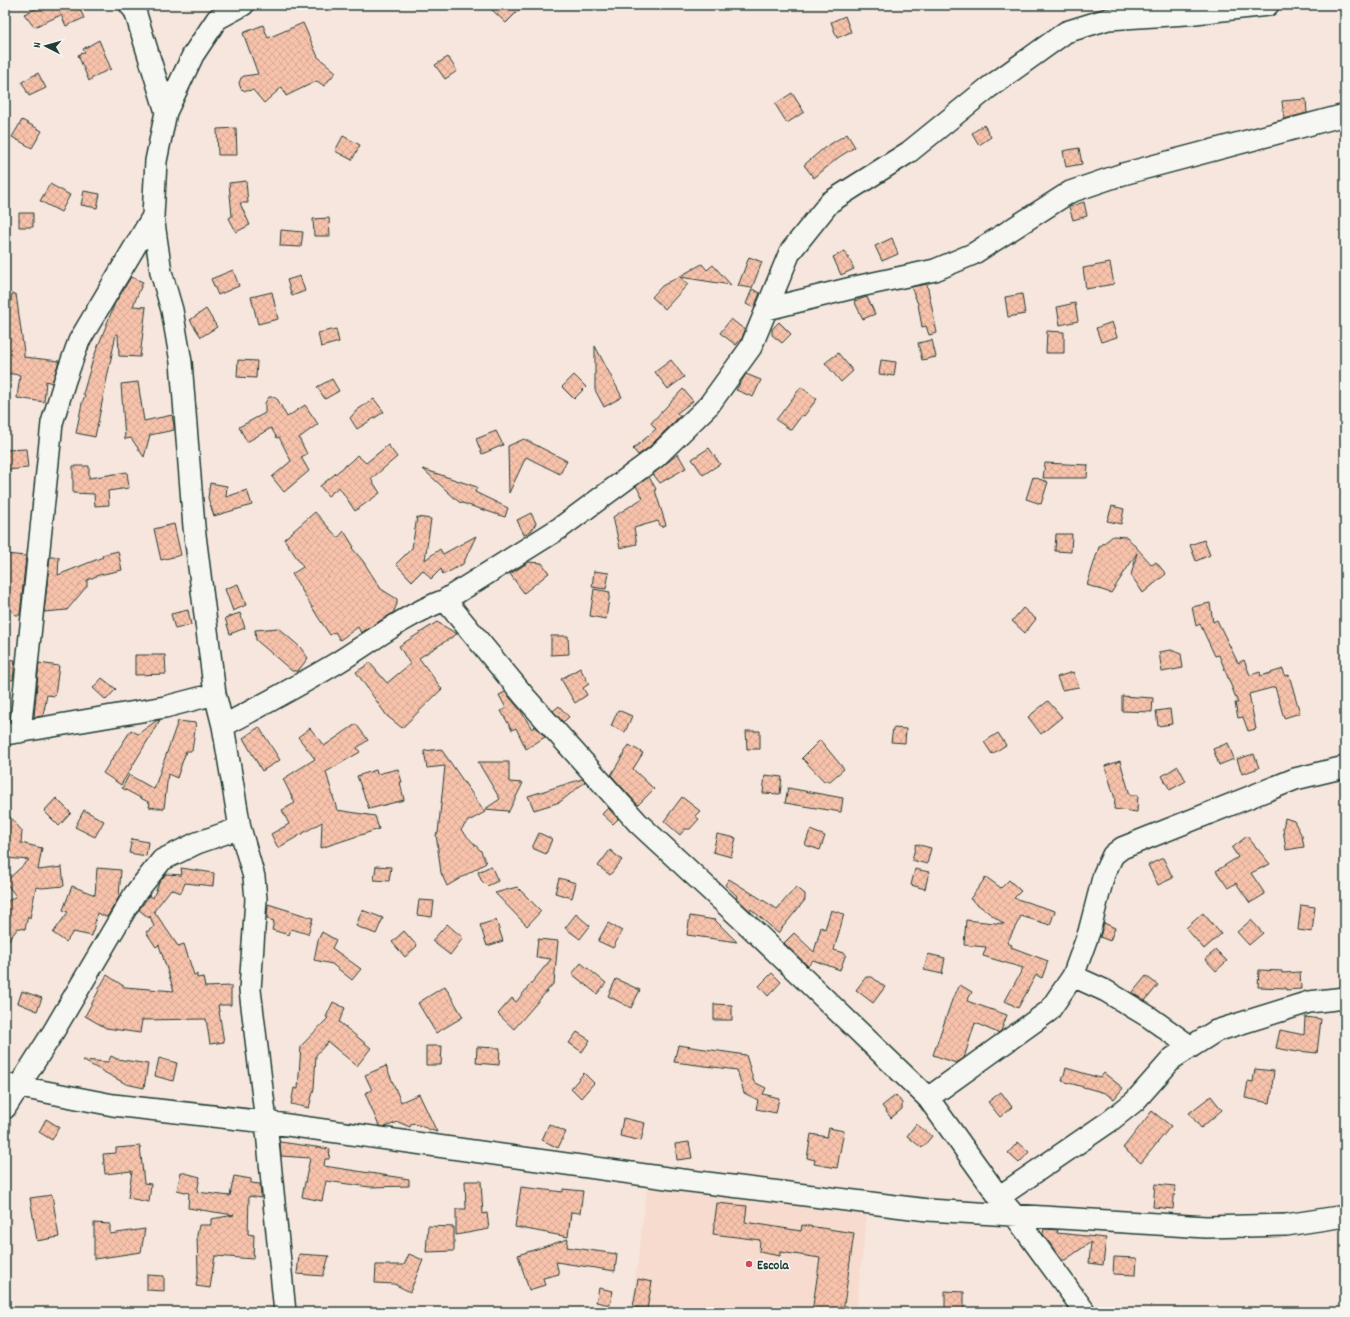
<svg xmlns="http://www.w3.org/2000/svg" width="1350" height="1317" viewBox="0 0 1350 1317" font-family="Dekko,sans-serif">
<defs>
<pattern id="building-cross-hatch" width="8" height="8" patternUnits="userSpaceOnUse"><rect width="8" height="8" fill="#f8c2ab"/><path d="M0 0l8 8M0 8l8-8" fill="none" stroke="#d4a894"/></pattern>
</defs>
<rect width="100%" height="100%" fill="#f7e6dd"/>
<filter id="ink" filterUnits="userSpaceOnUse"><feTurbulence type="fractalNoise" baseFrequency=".025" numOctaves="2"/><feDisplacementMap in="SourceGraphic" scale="8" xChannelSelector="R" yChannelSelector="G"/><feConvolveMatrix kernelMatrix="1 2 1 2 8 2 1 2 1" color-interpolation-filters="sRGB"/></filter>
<g filter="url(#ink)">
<path fill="#f7dbce" d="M647 1188 867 1215 856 1312H631Z"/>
<path fill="url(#building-cross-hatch)" stroke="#1f3d34" d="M45 5H83L79 7 84 18 66 26 61 15 34 27 24 14Z
M487 5H524L506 23Z
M845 16 851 32 837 38 831 22Z
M303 23 318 57 336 72 324 86 317 81 286 96 282 87 264 103 253 90 246 91 241 89 239 83 241 78 244 76 258 74 243 33 263 25 268 38Z
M99 40 111 69 97 75 89 81 78 55 85 52 83 49Z
M448 57 457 71 445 79 435 65Z
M38 73 46 88 29 96 22 82Z
M792 93 804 112 787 123 775 104Z
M1306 99 1307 113 1284 119 1282 101Z
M22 120 42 131 32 148 12 137Z
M984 125 991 137 979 145 972 133Z
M236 128 237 155H218L217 129Z
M847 134 855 147 839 157 814 178 804 165 824 148Z
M343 136 360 145 352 160 335 151Z
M1079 148 1082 164 1066 167 1063 151Z
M246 181 248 203H240L250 225 236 232 229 218 232 216 229 183Z
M50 184 70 195 61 212 40 201Z
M84 191 100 194 97 208 81 205Z
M1084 202 1087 216 1073 220 1069 207Z
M19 213H33V227H19Z
M329 218 330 236H314L313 219Z
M281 230 303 232 301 247 280 246Z
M892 238 898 254 882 261 875 246Z
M845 251 854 269 841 275 833 257Z
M749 257 762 262 752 288 738 286Z
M1110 263 1114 284 1086 289 1083 268Z
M702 264 707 270 713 265 731 285 680 277 688 284 665 309 652 297 662 286Z
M233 270 239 286 218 295 211 279Z
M300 276 305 291 292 296 287 280Z
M131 277 143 282 133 306 146 307 140 357 119 356 118 334H116L95 437 76 433 82 403 85 395 83 394 93 359 115 303Z
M927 284 937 333 929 335 926 326 922 327 918 304 911 287Z
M752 289 760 293 754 308 746 304Z
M272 292 278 319 258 324 251 297Z
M12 294H16L24 352V357L59 361 52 383 46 381 44 402 17 398 20 375 5 373V346L8 325 5 326V307L10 306Z
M1022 294 1025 314 1008 317 1005 297Z
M867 297 875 314 863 319 854 301Z
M1075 303 1078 321 1060 325 1057 307Z
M206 309 217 327 201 337 190 320Z
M731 319 745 330 742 338 736 345 720 333Z
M779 322 791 334 782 343 772 335V329Z
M1112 322 1117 337 1101 342 1096 328Z
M336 329 339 342 321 347 318 333Z
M1047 331 1064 332V353H1046Z
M932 340 936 357 922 360 918 343Z
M595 346 622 397 604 407 595 390Z
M838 353 853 371 841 382 825 363Z
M238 360 257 361 256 378 237 377Z
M671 360 684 377 668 389 655 372Z
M881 360 896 362 894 376 879 374Z
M746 374 761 380 753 397 736 390Z
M574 375 586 387 574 399 562 387Z
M332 379 339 391 325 399 317 387Z
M138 382 144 421 172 415 174 426V430L150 435 144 457 131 438 125 439 121 384Z
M801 387 817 399 804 416 802 415 791 430 776 420Z
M683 389 693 401 677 413 680 416 648 448 638 455 633 449 656 429 651 423Z
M269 397H274L278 400 287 417 305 405 318 424 299 438 307 454 301 457 309 471 284 492 272 477 291 461 279 437 277 438 271 428 247 442 239 427 265 413V403Z
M374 399 384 412 357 429 350 418 357 410Z
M496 431 503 445 482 454 476 439Z
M524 439 567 461 560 474 526 457 509 493 508 446Z
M388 445 397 457 371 479 380 493 355 511 339 487 328 496 320 486 350 462 357 455 366 463Z
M709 448 720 464 703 475 692 459Z
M26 449 28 468 7 470 6 450Z
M678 454 686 468 660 483 653 474Z
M1045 463 1088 465 1087 478H1043Z
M73 466H89V478L127 472 129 488 108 491 109 505 95 506 94 494 73 493Z
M423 469 477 487 475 492 508 508 505 517 459 502Z
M649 477 656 489 655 490 666 525 661 527 658 521 634 528 637 544 620 548 613 517 643 498 636 486Z
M1033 477 1048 482 1041 504 1026 499Z
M210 483 227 486 226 497 247 490 252 505 214 516 208 498Z
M1112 506 1124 509 1121 524 1107 521Z
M315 512 338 538 344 531 354 547 352 548 363 561 381 589 397 599V604L393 613 361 633 358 627 340 640 335 632 330 635 318 617 292 574 303 567 284 539Z
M531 513 536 523 532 530 524 535 517 520Z
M417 517 431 519 425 560 440 549 443 554 476 536 463 564 443 575 441 569 431 579 423 570 412 581 396 564 412 548Z
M174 524 181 555 161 560 154 529Z
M1056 534H1072L1071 552 1055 551Z
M1113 536 1127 537 1152 565 1156 562 1166 574 1143 593 1131 575 1137 553 1111 593 1087 585 1099 547Z
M1204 540 1210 555 1196 561 1190 545Z
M118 551 122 570 99 575 87 580V586L67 610 44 612 50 557H59L58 575 103 557 102 555Z
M5 554 26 556 20 615H16L5 605Z
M529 562 542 563 549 573 524 593 510 574Z
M594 571 609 573 606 589 592 587Z
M238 584 246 605 233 611 225 589Z
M594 589 610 592 606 619 590 616Z
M1210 603 1213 622 1217 620 1238 663 1244 660 1250 675 1260 672 1261 676 1283 669 1285 676 1289 675 1300 713 1284 718 1275 687 1249 694 1256 729 1248 731 1243 717 1238 718 1235 703H1238L1219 655 1215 656 1200 624 1196 626 1192 607Z
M1023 608 1036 619 1025 633 1012 621Z
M188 610 191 625 175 629 171 614Z
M240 613 245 628 230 634 225 618Z
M437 622 457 634 419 658 442 689 402 728 387 716 356 672 370 663 387 683 410 664 399 646Z
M278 628 300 647 308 658 298 671H292L256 640 255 630Z
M551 636H568L569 654 551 655Z
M1171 650 1181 654 1183 668 1162 672 1159 652Z
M135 655H165L166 674 135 675Z
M5 659 15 660 13 680 5 679Z
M39 663 59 666 55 696 47 695 43 716 34 717Z
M580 668 589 684 583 688 587 695 575 703 561 679Z
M1073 672 1079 687 1062 690 1057 677Z
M102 678 116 689 106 700 93 688Z
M505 692 521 711 532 729 535 726 545 737 526 749 516 728 512 730 501 711 506 708 499 695Z
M1122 696 1153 698 1152 712 1122 711Z
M1048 701 1062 717 1041 734 1028 717Z
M559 706 569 717 563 722 553 711Z
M1170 709 1172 724 1158 726 1156 711Z
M618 710 632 716 625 732 611 726Z
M160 720 121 785 103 773 131 730 138 734 156 721Z
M178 721 196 723 192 751H186L177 778 168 774 164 809 149 807 150 803 122 788 129 775 154 789Z
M356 724 368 740 357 748 360 752 326 772 337 810 375 816 379 829 321 848 322 822 278 848 271 834 289 824 282 810 295 803 283 779 315 759 298 737 310 728 324 746Z
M259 727 280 760 262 771 243 738Z
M893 728 906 729 905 743 891 742Z
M746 731H760V749H747Z
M998 733 1006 745 992 754 984 742Z
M820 740 844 769 830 781H824L802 758Z
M1228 743 1234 759 1219 765 1213 749Z
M629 745 643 753 633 769 654 789 638 805 611 775Z
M441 749 485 812 467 822 461 830 481 851 486 863 447 886 441 873 436 834 438 833 445 766 427 768 424 751Z
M1254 754 1259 768 1242 774 1237 759Z
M1120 761 1130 795H1138L1137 812 1114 809 1115 799 1105 766Z
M478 762H509V782L523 783 508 813V811L485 809 500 799Z
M1178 766 1186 781 1170 790 1162 776Z
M398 769 402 782H400L404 800 369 809 357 776 376 770 377 774Z
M765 775 782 777 780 794 763 793Z
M582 779 585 782 560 802 534 810 528 796Z
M788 788 843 798 841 812 785 803Z
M682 797 700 811 695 816 699 819 690 829H685L680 835 664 821Z
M56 798 71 813 59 826 44 811Z
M608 808 618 819 613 824 602 814Z
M84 810 104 821 95 837 75 827Z
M5 811 22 831 21 843 42 848 38 870 62 867 64 886 42 888 36 887 30 918 28 916 25 929 18 928 5 945V903L16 896 5 882 29 860 5 858Z
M1285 818 1294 821 1302 836 1304 847 1286 850 1283 829Z
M810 830 825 836 820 850 805 845Z
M539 833 552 839 546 854 532 848Z
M717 834 736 838 731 857 713 852Z
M1247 836 1270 864 1251 873 1265 894 1250 903 1236 883 1228 888 1216 871 1238 857 1232 848Z
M132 839 148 842 146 856 129 853Z
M916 844 931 848 927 864 912 860Z
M610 850 622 860 610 875 598 866Z
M1163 858 1173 878 1158 885 1148 865Z
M376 866 391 867 389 881 374 880Z
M491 866 498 881 487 886 481 880 478 872Z
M97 868 121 870 119 897 107 917 97 913 92 936 73 932 66 942 53 933 68 912 63 910 72 886 95 895Z
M181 868 214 873 213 886 185 883 181 893 171 889 154 911 178 946 184 944 194 975 197 974V978L203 977 205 987 231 986V1005H218L224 1042 210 1044 206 1019 142 1020 140 1033 106 1028 85 1016 99 990H98L107 975 125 987 174 991 159 945 156 947 146 932 154 927 150 916 149 918 139 910 149 895 153 898 159 883 166 874 182 875Z
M915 869 929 872 925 889 911 885Z
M986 877 1001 888 1009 880 1021 891 1014 898 1055 911 1050 925 1021 916 1007 943 1012 945 1011 947 1048 961 1042 978 1036 975 1018 1008 1005 1001 1023 968 983 956 986 947 964 945 966 920 1004 924 970 899Z
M559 878 576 883 572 898 555 893Z
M729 879 777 909 796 887 805 894V900L778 933 751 909 750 911 736 898 737 896 725 885Z
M517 887 541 911 527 926 495 893Z
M419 900 434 901 432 917 417 915Z
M268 904 313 918 308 934 291 929 289 935 272 930 274 921 267 919Z
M1301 905 1315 907 1312 932 1298 930Z
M362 910 383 918 376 934 356 926Z
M831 910 844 914 834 950 846 954 840 970 813 960 808 966 784 943 794 933 814 952 821 927 825 929Z
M1203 913 1221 934 1204 949 1186 928Z
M576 914 590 926 580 939 565 928Z
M690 916 715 920 737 942 687 935Z
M496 920 503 941 487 946 480 925Z
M1251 920 1263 933 1249 945 1237 932Z
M608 923 622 931 613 948 598 941Z
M1104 923 1115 928 1110 941 1100 937Z
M447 924 463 938 450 955 432 941Z
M404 931 417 946 405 957 392 942Z
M322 932 336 940 332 948 361 969 352 980 332 964 314 960 318 940Z
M538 939 558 941 554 983 514 1029 498 1014 512 998 516 1002 551 959 536 957Z
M1216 950 1227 961 1216 971 1205 959Z
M928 954 945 958 942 974 924 970Z
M581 963 606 983 597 994 572 974Z
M1259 970 1282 971V973L1300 972 1301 989 1286 990V988L1258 987Z
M772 973 781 982 768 996 759 986Z
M1146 976 1158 985 1145 1001 1132 993Z
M866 977H872L885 987 873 1003 856 990Z
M616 979 640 990 631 1008 608 996Z
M960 985 972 992 967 1001 1007 1015 1001 1031 998 1033 975 1023 964 1058 956 1063 933 1055 952 1000Z
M445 986 463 1017 436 1033 418 1003Z
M22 991 42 998 37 1011 18 1003Z
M333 1002 345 1008 339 1022 371 1048 357 1066 328 1042 316 1055 314 1088 309 1108 291 1104 294 1088 298 1089 301 1046 328 1018 326 1017Z
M714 1004 732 1005V1020H714Z
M1305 1017 1321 1019 1317 1053 1298 1051 1297 1052 1276 1048 1280 1030 1304 1035Z
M577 1032 590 1040 582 1052 569 1043Z
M678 1045 746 1055 754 1082 766 1088 763 1094 779 1098 776 1113 756 1109 758 1100 744 1093 737 1070 674 1062Z
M426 1046H442L441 1065H426Z
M477 1047 500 1048 499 1065 476 1063Z
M111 1056 117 1059 148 1064 144 1088 126 1084 82 1060 108 1062Z
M159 1058 177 1063 173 1081 155 1076Z
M386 1066 401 1102 419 1094 437 1132 412 1123 410 1127 398 1122 385 1127 379 1126 365 1093 372 1090 365 1075Z
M1066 1068 1100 1078 1104 1073 1123 1088 1114 1099 1105 1093 1062 1081Z
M1255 1069 1274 1071 1272 1086H1273L1270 1103 1245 1098 1248 1081 1253 1082Z
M584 1073 594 1083 581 1098 571 1088Z
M1001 1092 1012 1107 1000 1117 988 1102Z
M896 1095 902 1103V1109L891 1118 882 1106Z
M1211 1096 1222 1110 1201 1128 1189 1113Z
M1152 1111 1171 1126 1141 1163 1123 1148Z
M623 1118 645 1123 641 1141 620 1136Z
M46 1119 59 1127 52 1140 39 1132Z
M549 1124 566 1132 558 1148 542 1140Z
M916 1124 932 1136 922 1148 907 1136Z
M829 1128 844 1131 837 1168 814 1164 815 1160 807 1158 811 1134 827 1137Z
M280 1142 330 1149 329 1159H325L324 1166 409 1179V1186L370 1187 326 1181 322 1201 302 1197 310 1158 281 1156Z
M689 1142 692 1158 677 1160 675 1144Z
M1018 1142 1029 1152 1019 1163 1008 1153Z
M140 1146 144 1183 151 1184 149 1202 128 1198 132 1171 105 1174 103 1154 116 1153V1148Z
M181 1172 200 1177 197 1192 230 1196 234 1176 251 1179V1183L260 1184 261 1198 249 1196 248 1234 254 1235 253 1259 215 1256 210 1288 196 1286 198 1274 197 1235 199 1225H211V1219L234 1215 188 1208 189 1193 177 1190Z
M465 1181H481L483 1214 487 1213 489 1229 456 1235V1209H466Z
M1155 1184 1175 1186 1173 1209 1153 1207Z
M521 1187 563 1192V1189L583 1191 580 1213 571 1212 568 1237 515 1227Z
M52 1195 59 1237 37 1241 30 1198Z
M717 1203 747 1206 745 1222 801 1231 802 1225 854 1233 843 1312H812L820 1258 780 1252V1256L759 1252 760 1240 713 1234Z
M94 1223 110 1224V1234L145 1229 141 1252 94 1259Z
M428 1226 454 1227V1251L426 1252Z
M1044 1229 1058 1230 1057 1233 1106 1238 1103 1265 1089 1263 1091 1242 1065 1260H1062L1043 1234Z
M568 1239 567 1247 617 1254 615 1271 556 1262 559 1274 543 1278 545 1285 529 1290 518 1255Z
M299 1254 329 1256 323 1276 297 1274Z
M409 1254 423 1260 410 1292 394 1284 375 1283 376 1265H404Z
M1114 1257 1137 1258 1136 1275 1113 1274Z
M147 1275 164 1276V1291L147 1290Z
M638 1279 652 1282 647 1309 633 1307Z
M599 1288 613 1291 610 1305 596 1302Z
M945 1291 964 1292V1312H945Z"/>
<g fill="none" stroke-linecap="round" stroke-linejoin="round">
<defs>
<path id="minor" d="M130 5 135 11 166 112
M243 5 217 19 193 55 166 112 156 161 153 216 161 272 172 310 181 362 194 527 215 694 223 726 240 828 254 877 256 899 250 990 266 1122 285 1312
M767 309 860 286 935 270 973 254 1070 192 1123 174 1345 115
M445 600 525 697 638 823 750 927 928 1098 999 1197 1015 1216 1085 1312
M223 726C261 706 298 686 335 664 371 642 405 615 445 600L560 528 656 457 709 405 751 347 790 252 830 202 909 152 988 88 1066 32 1108 19 1186 14 1268 5
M20 732 52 423 65 380 79 341 153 216
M6 734 165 707 215 694
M1073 976 1106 991 1149 1017 1191 1047
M5 1084 113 1105 266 1122 674 1179 928 1210 1206 1227 1286 1225 1345 1216
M928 1098 1049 1011 1073 976 1089 932 1104 874 1113 855 1122 848 1295 779 1345 767
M5 1108 52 1034 134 895 162 860 197 843 240 828
M999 1197 1110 1121 1135 1101 1173 1058 1216 1031 1309 1002 1345 998"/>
</defs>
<use href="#minor" stroke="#1f3d34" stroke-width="24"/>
<use href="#minor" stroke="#f6f6f2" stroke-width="21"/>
</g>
</g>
<circle fill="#d1495b" stroke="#f6f6f2" stroke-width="1.5" cx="749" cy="1264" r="4"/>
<g text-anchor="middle" stroke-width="3" stroke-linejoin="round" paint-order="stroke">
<g font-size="13" font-weight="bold" fill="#1f3d34" stroke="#f6f6f2" text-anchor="start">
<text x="757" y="1269">Escola</text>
</g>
</g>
<rect width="1350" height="1317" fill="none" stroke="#f6f6f2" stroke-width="20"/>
<rect x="10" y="10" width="1330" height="1297" fill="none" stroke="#1f3d34" stroke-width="1.5" filter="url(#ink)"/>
<g transform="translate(46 46) rotate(276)" stroke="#f6f6f2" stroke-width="3" paint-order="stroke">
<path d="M0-3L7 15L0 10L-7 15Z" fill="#1f3d34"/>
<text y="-6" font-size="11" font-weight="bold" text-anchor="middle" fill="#1f3d34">N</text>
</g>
</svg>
